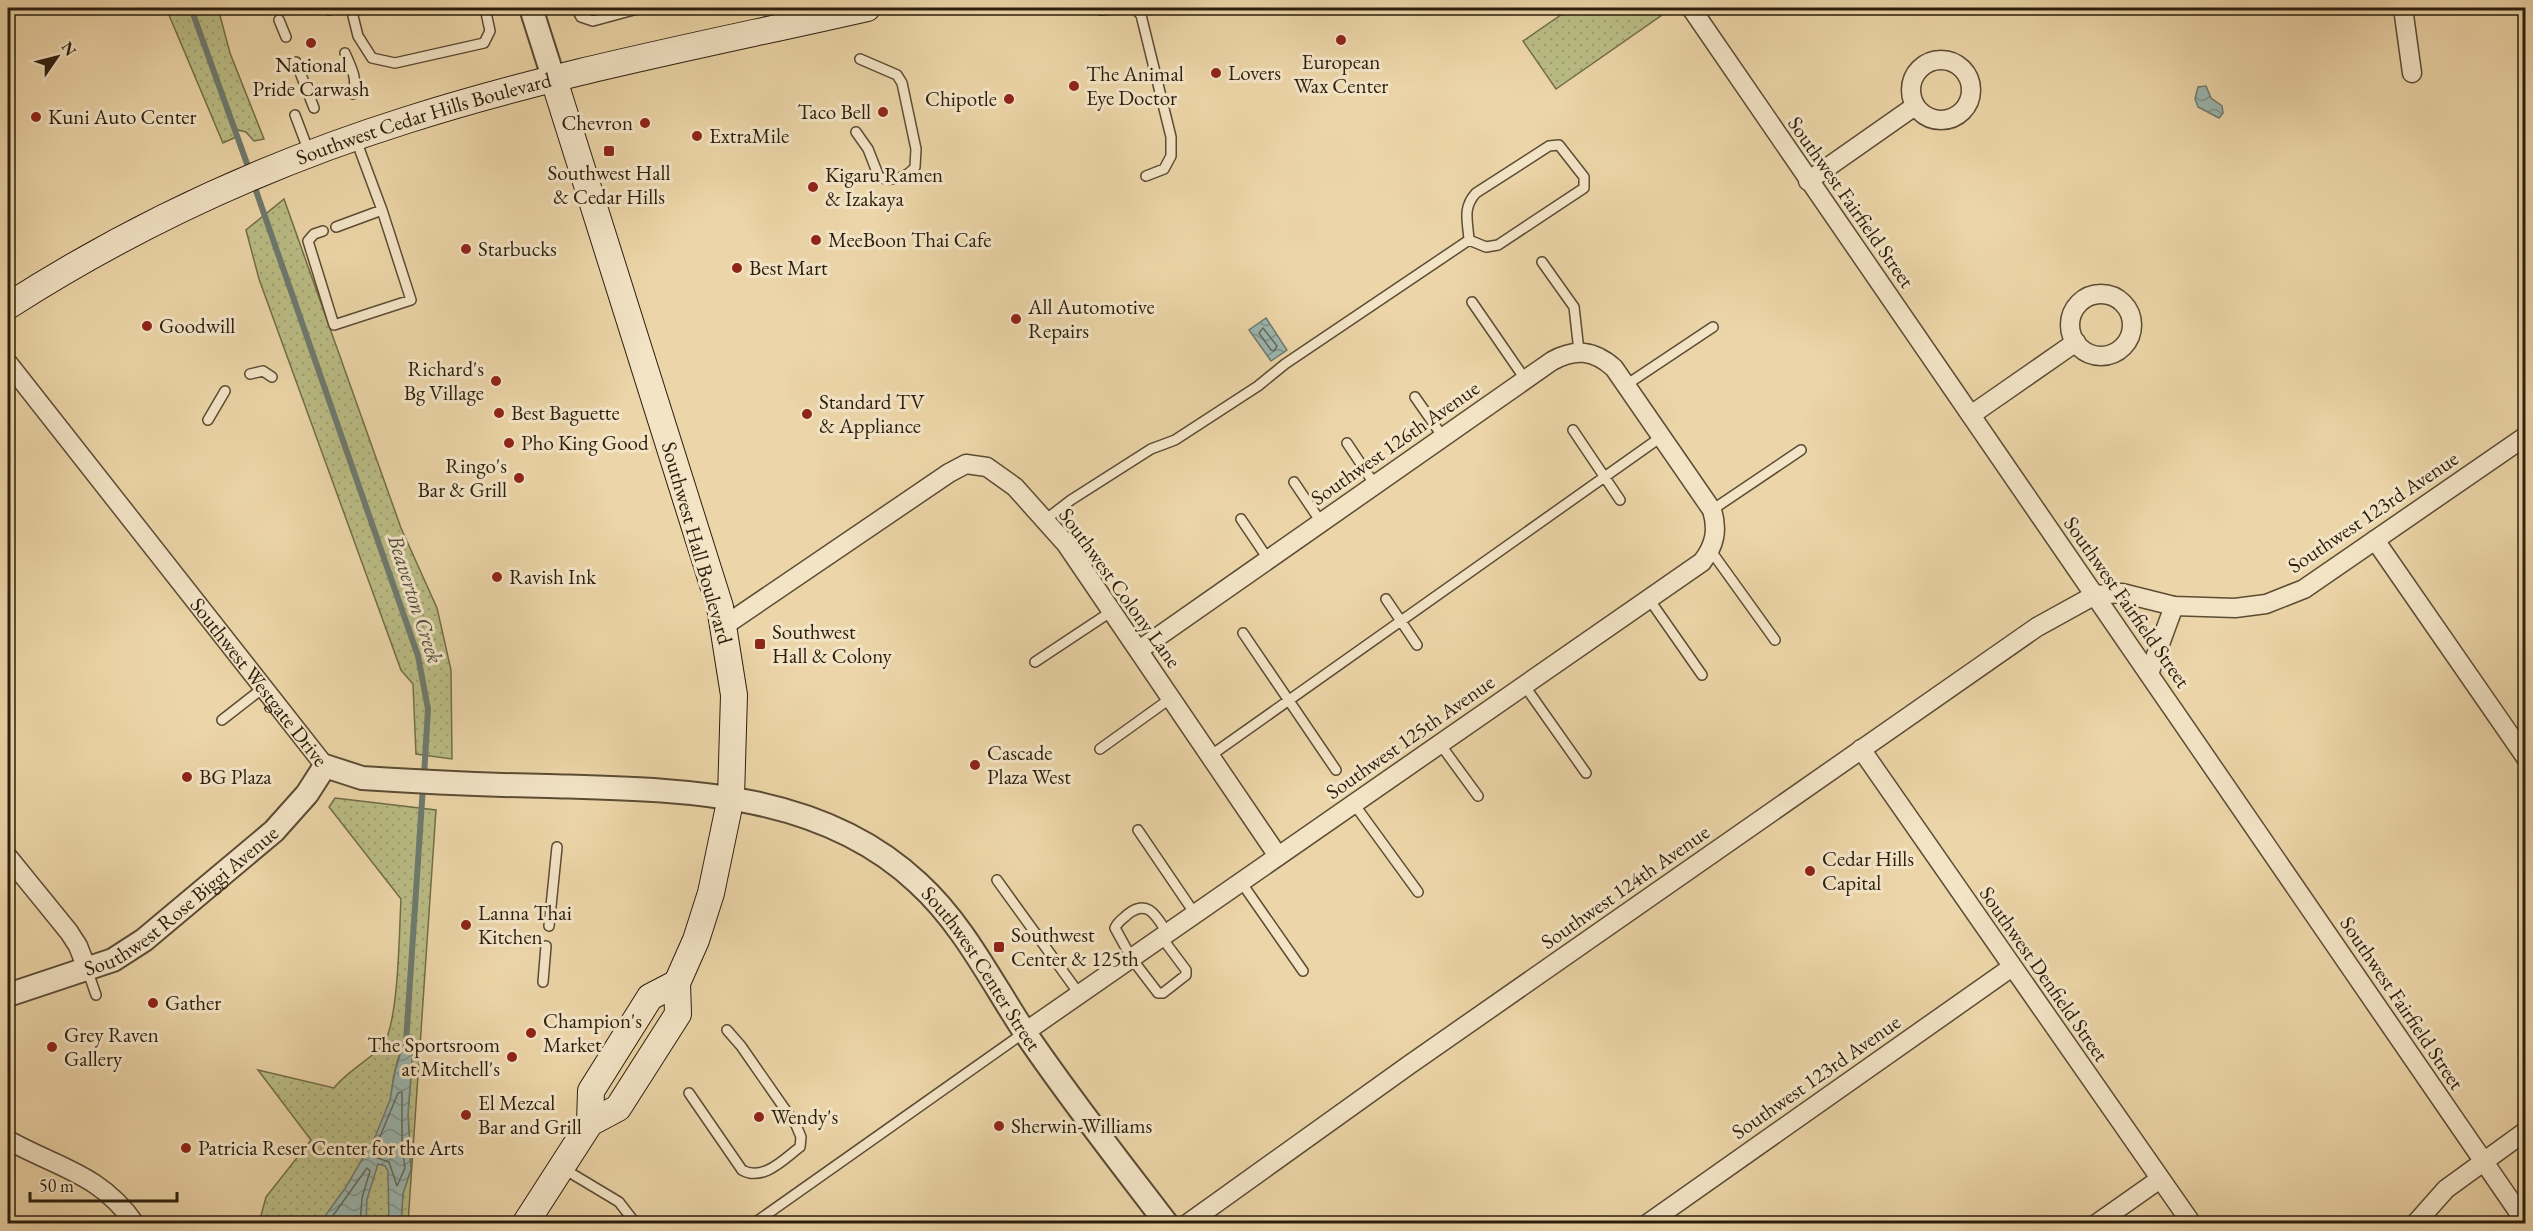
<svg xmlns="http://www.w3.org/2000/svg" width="2533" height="1231" viewBox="0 0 2533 1231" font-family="'EB Garamond',serif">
<defs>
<pattern id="green-dots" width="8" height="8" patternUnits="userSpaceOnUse" patternTransform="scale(1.5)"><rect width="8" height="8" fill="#babc85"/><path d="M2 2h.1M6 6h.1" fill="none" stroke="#a0a172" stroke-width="1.8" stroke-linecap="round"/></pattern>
<pattern id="water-waves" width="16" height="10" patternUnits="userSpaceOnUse" patternTransform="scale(1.5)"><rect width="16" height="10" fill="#9bb7b0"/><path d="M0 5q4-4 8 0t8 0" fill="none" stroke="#7f948e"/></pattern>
</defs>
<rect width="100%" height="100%" fill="#ecd5a8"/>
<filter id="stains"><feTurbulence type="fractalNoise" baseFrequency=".00333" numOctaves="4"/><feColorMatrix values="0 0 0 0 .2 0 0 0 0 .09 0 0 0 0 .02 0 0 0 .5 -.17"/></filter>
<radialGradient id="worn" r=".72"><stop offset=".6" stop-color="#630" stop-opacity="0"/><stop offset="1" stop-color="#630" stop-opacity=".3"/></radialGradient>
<path fill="url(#green-dots)" stroke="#726d49" stroke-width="1.5" d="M166 8H218L230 53 264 139 254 141 246 132 234 129 236 137 223 143Z
M1571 8H1657L1662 15 1556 89 1523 41Z
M284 199 401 528 437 608 451 670 452 759 416 754 413 684 401 670 259 279 246 230Z
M335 798 436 810 408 1223H401L403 1193 411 1169 408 1114 413 1047 407 1037C378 1092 395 1164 399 1223H259L266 1197 311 1140 258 1070 334 1088C345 1072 379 1054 385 1042 399 1013 399 933 401 899L329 807Z"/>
<path fill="url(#water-waves)" stroke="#6e7a6f" stroke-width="1.5" d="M2206 86 2211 98 2222 106 2223 113 2219 118 2198 107 2195 99 2198 87Z
M1266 318 1287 350 1271 361 1249 330Z
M406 1036 413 1047 408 1114 411 1169 403 1194 401 1223H389L388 1171 385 1166 378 1164 367 1199 366 1223H320L346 1187 375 1137 390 1100 395 1071Z"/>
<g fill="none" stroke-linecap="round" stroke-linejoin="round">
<path stroke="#636a5e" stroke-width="1.5" d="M1263 328 1277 346 1274 351 1271 350 1259 333Z
M402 1092V1147L405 1168 397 1186 389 1162 372 1156 398 1093Z
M327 1224 367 1168 370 1171 362 1198 360 1224"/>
<path stroke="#6e7a6f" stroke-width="6" d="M191 8 250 172
M253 182 418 656 428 709 424 776
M406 1042 423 786"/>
<defs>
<path id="service" d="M328 8 329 10
M351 8 358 36 372 58 395 63 484 43 490 31 485 8
M576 8 581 17 593 21 641 8
M1094 8 1101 10 1123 8
M1134 8 1141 15 1171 137V156L1164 169 1146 176
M279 20 286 37
M345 53C351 67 358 79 353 94
M296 62 314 108
M295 115 309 152
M856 132 868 149 879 177C891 182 907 178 915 167L916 149 902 83 897 75 860 59
M1559 145 1584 177V188L1498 245 1486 247 1469 240C1468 222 1462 208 1476 193L1549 146Z
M336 227 382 210
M323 231 314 234 308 241 334 325 411 300 382 210 356 140
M1542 262 1574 307 1579 351
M1472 302 1525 379
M250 374 263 371 272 377
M1626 385 1713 327
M1415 397 1443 437
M208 420 225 391
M1573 430 1620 500
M1347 443 1375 485
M1294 482 1321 522
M1712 510 1801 450
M1241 519 1268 559
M1045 520 1071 500 1151 449 1175 440 1258 386 1285 364 1469 240
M1711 551 1775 640
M1386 599 1417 645
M1649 599 1702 675
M1243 633 1336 770
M1035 662 1112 611
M1524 685 1586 773
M222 720 263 688
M1440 744 1478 796
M1100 749 1171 698
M1210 756 1661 437
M1354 804 1418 892
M1138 830 1195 914
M997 880 1080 995
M1241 882 1303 971
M549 926 557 847
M1162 938 1186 970V975L1163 993H1158L1132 959 1115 928C1118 921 1123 919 1128 914 1149 898 1157 918 1168 934
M87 969 96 995
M543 982 546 946
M689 1093 742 1170C763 1182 784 1159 800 1147L801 1137 796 1125 741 1046 727 1030
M564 1169 619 1202 636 1224
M753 1224 1025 1032"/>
<g id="minor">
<path d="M1691 8 2526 1223"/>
<path d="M2403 8 2412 73"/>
<circle cx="1941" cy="90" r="30"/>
<path d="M1808 181 1915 106"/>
<circle cx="2101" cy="325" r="31"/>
<path id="s1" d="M8 363 325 766"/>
<path d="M1971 415 2076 342"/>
<path d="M2375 540 2526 758"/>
<path d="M724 626 949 473 966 464 987 467 1015 487 1066 544 1278 856"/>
<path d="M2149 674 2174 606"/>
<path d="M1861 749 2192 1224"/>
<path d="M8 857 69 932 78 946 87 969"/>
<path d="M1025 1032 1702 562C1715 545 1718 530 1712 510L1614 368C1594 350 1575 348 1552 361L1139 650"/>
<path d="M8 1140C56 1167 101 1174 135 1224"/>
<path d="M1187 1224 1409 1065 2037 627 2095 595 2122 593 2174 606 2235 608 2266 604 2304 589 2526 436"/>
<path d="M1647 1224 2012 967"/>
<path d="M2096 1224 2160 1179"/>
<path d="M2415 1224 2446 1189 2526 1131"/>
</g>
<g id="tertiary">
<path d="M531 8 554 80"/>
<path id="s2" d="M8 995 113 960 144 940 274 831 307 794 325 766 362 778C424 782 486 785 548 786 677 790 818 789 918 883 964 925 992 983 1026 1034 1070 1099 1119 1161 1167 1224"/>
</g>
<g id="secondary">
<path id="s3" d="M8 306C131 227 267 164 407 120 557 72 713 43 867 8"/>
<path d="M590 1123 591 1091 650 997 677 983"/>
<path d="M525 1224 590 1123 618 1108 678 1014 677 983 696 940 711 893 731 797 734 695 720 607 554 80"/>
</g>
</defs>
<use href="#service" stroke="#5b4c34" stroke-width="12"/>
<use href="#minor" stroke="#5b4c34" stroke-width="21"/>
<use href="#tertiary" stroke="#5b4c34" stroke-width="26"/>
<use href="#secondary" stroke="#2b1e0d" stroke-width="28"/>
<use href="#service" stroke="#f3e4c6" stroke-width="9"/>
<use href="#minor" stroke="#f3e4c6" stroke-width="18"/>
<use href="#tertiary" stroke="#f3e4c6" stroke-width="22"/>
<use href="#secondary" stroke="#f3e4c6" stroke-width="26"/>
</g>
<g fill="#8f2418" stroke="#f3e4c6" stroke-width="2">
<circle cx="1341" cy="40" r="6"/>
<circle cx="311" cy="43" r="6"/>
<circle cx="1216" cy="73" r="6"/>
<circle cx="1074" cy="86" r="6"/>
<circle cx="1009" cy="99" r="6"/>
<circle cx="883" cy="112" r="6"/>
<circle cx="36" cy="117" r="6"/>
<circle cx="645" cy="123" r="6"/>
<circle cx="697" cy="136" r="6"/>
<rect x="603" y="145" width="12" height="12" rx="3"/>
<circle cx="813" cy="187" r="6"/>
<circle cx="816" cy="240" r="6"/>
<circle cx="466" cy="249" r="6"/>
<circle cx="737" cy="268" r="6"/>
<circle cx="1016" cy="319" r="6"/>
<circle cx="147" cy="326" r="6"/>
<circle cx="496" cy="381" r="6"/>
<circle cx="499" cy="413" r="6"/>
<circle cx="807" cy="414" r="6"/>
<circle cx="509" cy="443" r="6"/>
<circle cx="519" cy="478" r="6"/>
<circle cx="497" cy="577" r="6"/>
<rect x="754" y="638" width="12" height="12" rx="3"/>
<circle cx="975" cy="765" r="6"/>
<circle cx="187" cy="777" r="6"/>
<circle cx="1810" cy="871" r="6"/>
<circle cx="466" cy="925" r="6"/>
<rect x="993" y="941" width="12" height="12" rx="3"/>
<circle cx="153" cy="1003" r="6"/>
<circle cx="531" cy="1033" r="6"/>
<circle cx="52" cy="1047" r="6"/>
<circle cx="512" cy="1057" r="6"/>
<circle cx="466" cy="1115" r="6"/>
<circle cx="759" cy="1117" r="6"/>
<circle cx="999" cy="1126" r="6"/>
<circle cx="186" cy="1148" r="6"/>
</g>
<g text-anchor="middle" stroke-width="6" stroke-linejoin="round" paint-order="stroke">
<g font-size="21" fill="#2b1e0d" stroke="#f3e4c6" text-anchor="start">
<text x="1341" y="69" text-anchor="middle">European<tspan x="1341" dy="24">Wax Center</tspan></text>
<text x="311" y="72" text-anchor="middle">National<tspan x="311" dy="24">Pride Carwash</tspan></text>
<text x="1228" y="80">Lovers</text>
<text x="1086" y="81">The Animal<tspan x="1086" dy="24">Eye Doctor</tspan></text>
<text x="997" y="106" text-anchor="end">Chipotle</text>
<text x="871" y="119" text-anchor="end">Taco Bell</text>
<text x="48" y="124">Kuni Auto Center</text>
<text x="633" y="130" text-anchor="end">Chevron</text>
<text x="709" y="143">ExtraMile</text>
<text x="609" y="180" text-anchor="middle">Southwest Hall<tspan x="609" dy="24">&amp; Cedar Hills</tspan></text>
<text x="825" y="182">Kigaru Ramen<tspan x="825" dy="24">&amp; Izakaya</tspan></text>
<text x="828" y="247">MeeBoon Thai Cafe</text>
<text x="478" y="256">Starbucks</text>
<text x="749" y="275">Best Mart</text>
<text x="1028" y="314">All Automotive<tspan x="1028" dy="24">Repairs</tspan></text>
<text x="159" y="333">Goodwill</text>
<text x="484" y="376" text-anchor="end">Richard's<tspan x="484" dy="24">Bg Village</tspan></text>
<text x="819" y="409">Standard TV<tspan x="819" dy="24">&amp; Appliance</tspan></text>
<text x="511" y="420">Best Baguette</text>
<text x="521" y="450">Pho King Good</text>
<text x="507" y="473" text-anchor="end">Ringo's<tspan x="507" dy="24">Bar &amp; Grill</tspan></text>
<text x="509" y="584">Ravish Ink</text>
<text x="772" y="639">Southwest<tspan x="772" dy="24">Hall &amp; Colony</tspan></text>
<text x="987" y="760">Cascade<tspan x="987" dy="24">Plaza West</tspan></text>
<text x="199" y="784">BG Plaza</text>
<text x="1822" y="866">Cedar Hills<tspan x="1822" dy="24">Capital</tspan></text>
<text x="478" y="920">Lanna Thai<tspan x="478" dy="24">Kitchen</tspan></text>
<text x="1011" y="942">Southwest<tspan x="1011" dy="24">Center &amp; 125th</tspan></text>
<text x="165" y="1010">Gather</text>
<text x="543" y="1028">Champion's<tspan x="543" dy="24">Market</tspan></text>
<text x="64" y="1042">Grey Raven<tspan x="64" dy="24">Gallery</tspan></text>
<text x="500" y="1052" text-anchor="end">The Sportsroom<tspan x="500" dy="24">at Mitchell's</tspan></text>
<text x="478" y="1110">El Mezcal<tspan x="478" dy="24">Bar and Grill</tspan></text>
<text x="771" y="1124">Wendy's</text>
<text x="1011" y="1133">Sherwin-Williams</text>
<text x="198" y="1155">Patricia Reser Center for the Arts</text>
</g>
<g font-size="21" fill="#2b1e0d" stroke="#f3e4c6">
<text dy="7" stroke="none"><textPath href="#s3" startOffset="458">Southwest Cedar Hills Boulevard</textPath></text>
<text transform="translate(1851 202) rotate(55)" y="7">Southwest Fairfield Street</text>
<text transform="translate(1395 443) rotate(-35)" y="7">Southwest 126th Avenue</text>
<text transform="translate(2373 512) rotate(-34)" y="7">Southwest 123rd Avenue</text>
<text transform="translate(697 543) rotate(74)" y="7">Southwest Hall Boulevard</text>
<text transform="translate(1120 588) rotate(54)" y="7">Southwest Colony Lane</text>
<text transform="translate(2127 602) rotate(55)" y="7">Southwest Fairfield Street</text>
<text dy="7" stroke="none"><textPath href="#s1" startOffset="406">Southwest Westgate Drive</textPath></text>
<text transform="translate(1410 737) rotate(-35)" y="7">Southwest 125th Avenue</text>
<text transform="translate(1625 887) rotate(-35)" y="7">Southwest 124th Avenue</text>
<text dy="7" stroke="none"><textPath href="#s2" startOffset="200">Southwest Rose Biggi Avenue</textPath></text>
<text dy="7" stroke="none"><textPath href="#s2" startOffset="1124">Southwest Center Street</textPath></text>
<text transform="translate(2044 974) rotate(55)" y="7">Southwest Denfield Street</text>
<text transform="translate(2402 1003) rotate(56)" y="7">Southwest Fairfield Street</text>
<text transform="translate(1816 1077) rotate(-35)" y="7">Southwest 123rd Avenue</text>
</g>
<g font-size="22" font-style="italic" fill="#4d4c3e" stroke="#f3e4c6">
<text transform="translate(416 599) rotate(72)" y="8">Beaverton Creek</text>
</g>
</g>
<rect width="2533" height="1231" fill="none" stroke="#ecd5a8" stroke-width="30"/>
<rect x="9" y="9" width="2515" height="1213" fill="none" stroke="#2b1e0d" stroke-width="3"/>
<rect x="15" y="15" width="2503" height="1201" fill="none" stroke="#2b1e0d" stroke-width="1.5"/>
<g transform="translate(57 57) rotate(55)" stroke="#f3e4c6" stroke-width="4.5" paint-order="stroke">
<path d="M0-4.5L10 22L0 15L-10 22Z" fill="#2b1e0d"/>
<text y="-9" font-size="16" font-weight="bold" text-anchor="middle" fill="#2b1e0d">N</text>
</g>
<path d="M30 1192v9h147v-9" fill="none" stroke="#2b1e0d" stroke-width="3"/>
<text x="39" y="1192" font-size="18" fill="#2b1e0d" stroke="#f3e4c6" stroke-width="4.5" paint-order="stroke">50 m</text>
<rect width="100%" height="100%" filter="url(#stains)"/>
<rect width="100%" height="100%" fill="url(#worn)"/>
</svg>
